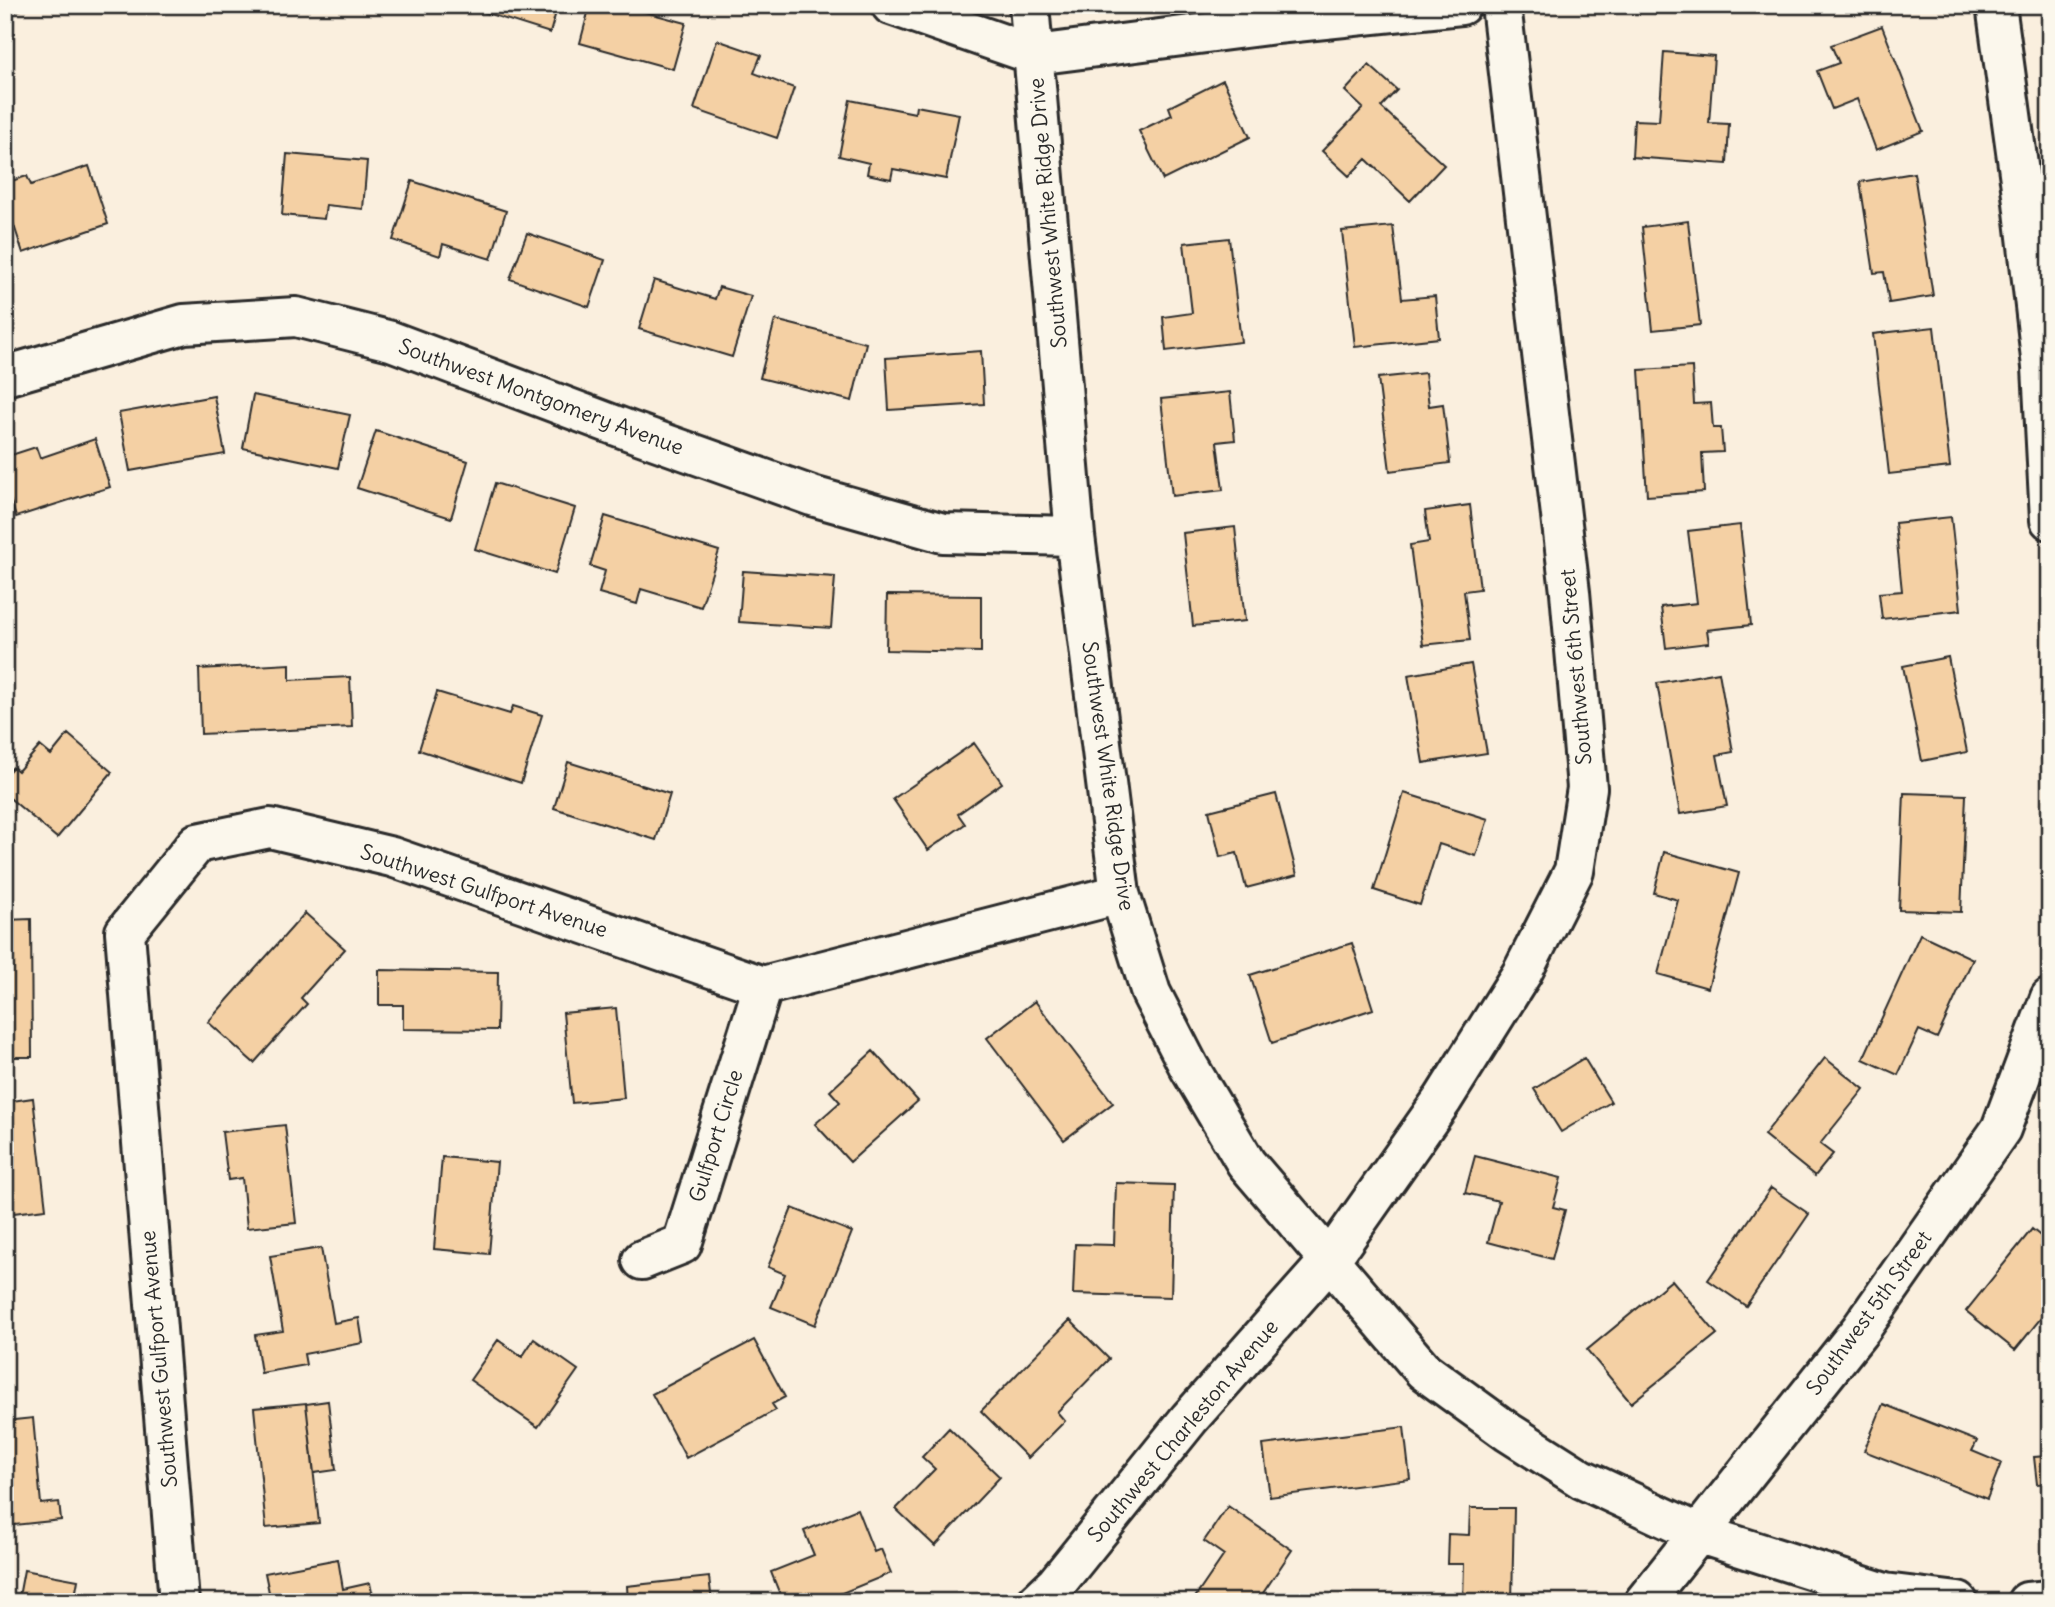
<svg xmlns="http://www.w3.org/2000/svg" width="2055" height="1607" viewBox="0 0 2055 1607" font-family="Delius,sans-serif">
<rect width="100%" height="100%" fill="#faefde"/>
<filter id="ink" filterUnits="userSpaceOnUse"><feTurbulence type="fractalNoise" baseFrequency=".0143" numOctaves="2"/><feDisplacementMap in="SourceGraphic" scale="14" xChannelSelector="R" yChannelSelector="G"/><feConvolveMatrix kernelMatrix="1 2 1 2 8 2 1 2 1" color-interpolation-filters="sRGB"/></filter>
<g filter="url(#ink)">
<path fill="#f4d0a4" stroke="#2b2b2b" stroke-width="2" d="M5 5H33L5 15Z
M461 5H558L550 33Z
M590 5H619L686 23 673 69 580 43Z
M1882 26 1923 131 1876 150 1857 99 1832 109 1817 71 1839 63 1831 45Z
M717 40 761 55 754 73 794 88 777 138 694 109Z
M1664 52 1714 56 1709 123 1729 124 1727 164 1632 157 1634 120 1659 121Z
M1369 65 1397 90 1381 107 1444 165 1410 201 1366 159 1349 176 1322 151 1363 108 1345 91Z
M1223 80 1250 137 1163 180 1139 131 1172 115 1169 107Z
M850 100 915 113 916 106 959 114 946 179 893 169 891 179 867 174 869 163 839 156Z
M287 154 367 161 363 209 326 205 324 219 282 215Z
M89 166 108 224 23 253 5 198V183L27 176 31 185Z
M1914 173 1933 296 1889 303 1884 272 1874 273 1860 182Z
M412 181 506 211 491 259 443 244 440 256 393 240Z
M1688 221 1700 325 1653 330 1642 227Z
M1393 226 1402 299 1435 296 1439 338 1355 347 1342 231Z
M527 233 605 260 589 307 510 279Z
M1229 238 1241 342 1166 351 1163 317 1192 313 1184 243Z
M654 280 715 299 719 287 751 296 732 357 639 329Z
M775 320 866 343 852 401 760 378Z
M1934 327 1950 467 1889 474 1873 334Z
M981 351 984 404 889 410 886 358Z
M1692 367 1694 404 1711 403 1713 428H1721L1723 452 1702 453 1704 492 1647 496 1639 370Z
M1425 373 1429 406 1443 404 1450 463 1390 471 1378 378Z
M1230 392 1235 440 1217 442 1223 490 1172 496 1161 399Z
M253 395 350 415 338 468 243 448Z
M214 396 225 454 130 471 119 413Z
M376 431 468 461 451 518 357 488Z
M95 439 110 487 16 517 5 484V457L36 447 40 458Z
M495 483 575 508 555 574 475 549Z
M1470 505 1480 589 1464 591 1470 640 1423 645 1410 545 1429 542 1425 511Z
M605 516 719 551 701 607 641 589 637 604 599 593 605 571 590 566Z
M1951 517 1961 610 1882 619 1879 593 1902 591 1895 523Z
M1740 525 1751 625 1707 630 1709 643 1666 648 1661 607 1697 603 1688 531Z
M1235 527 1245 621 1193 626 1183 533Z
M743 571 835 577 831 628 739 622Z
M887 595 981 596V652L886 650Z
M1948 657 1967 752 1922 761 1903 666Z
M290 664V680L350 677 352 727 201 734 199 669Z
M1471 664 1487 753 1423 763 1408 675Z
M1719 672 1733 752 1717 755 1727 806 1680 814 1657 683Z
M437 692 510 714 513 706 542 715 521 783 419 750Z
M68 734 112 772 57 838 5 794V775L13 767 18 771 40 746 51 755Z
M974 743 1002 783 958 814 965 824 928 850 893 799Z
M568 762 670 794 656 840 554 808Z
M1404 793 1488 819 1476 856 1439 844 1420 905 1374 890Z
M1904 793 1966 795 1961 912 1899 910Z
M1276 794 1297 875 1246 888 1237 853 1220 857 1209 811Z
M1664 852 1739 873 1708 988 1658 974 1678 900 1654 893Z
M305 913 345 949 301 998 307 1004 254 1063 208 1022Z
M31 919 32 1057H5V920Z
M1920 934 1973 959 1937 1038 1919 1030 1898 1075 1863 1059Z
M1352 943 1373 1009 1272 1043 1250 975Z
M379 970 498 972 497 1030 403 1029V1005H379Z
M1035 1001 1113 1103 1064 1140 987 1038Z
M616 1008 624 1098 572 1103 563 1013Z
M873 1051 918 1101 850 1162 815 1124 840 1102 830 1091Z
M1584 1058 1611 1102 1561 1132 1534 1089Z
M1825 1058 1864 1089 1820 1144 1833 1154 1815 1176 1764 1135Z
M33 1098 46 1209 5 1214V1102Z
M285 1125 296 1223 247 1228 242 1178 228 1180 222 1132Z
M1475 1156 1561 1178 1553 1207 1565 1210 1552 1259 1488 1242 1499 1201 1465 1193Z
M442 1157 497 1162 489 1254 434 1249Z
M1116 1183 1174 1185 1171 1297 1073 1294 1075 1244 1114 1245Z
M1771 1188 1809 1214 1746 1306 1708 1280Z
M792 1208 852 1232 815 1325 771 1307 785 1274 768 1267Z
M2032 1229 2050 1244V1307L2015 1350 1966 1311Z
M321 1248 334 1323 359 1318 363 1343 304 1354 306 1365 261 1373 255 1335 283 1331 270 1256Z
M1672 1280 1717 1334 1631 1403 1587 1350Z
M1070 1320 1109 1359 1057 1412 1065 1421 1028 1458 981 1411Z
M534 1339 578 1370 538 1427 470 1380 498 1340 522 1357Z
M754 1340 785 1397 772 1404 776 1410 686 1458 652 1394Z
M328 1401 336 1470 314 1473 306 1404Z
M306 1403 319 1523 266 1528 254 1408Z
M1883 1404 1977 1441 1972 1451 2001 1463 1987 1499 1864 1451Z
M2050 1416V1483L2037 1484 2034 1457 2047 1456 2042 1417Z
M33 1418 41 1504 59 1502 61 1520 5 1526V1421Z
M1404 1427 1410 1479 1270 1497 1263 1445Z
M949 1428 1000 1477 935 1546 896 1509 935 1469 922 1457Z
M1228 1506 1292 1550 1257 1602H1192L1224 1555 1204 1541Z
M1470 1508H1514L1512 1602H1463L1464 1564H1447L1448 1534 1469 1535Z
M857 1509 874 1552 881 1549 891 1573 820 1602H783L771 1572 814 1555 804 1531Z
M338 1559 343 1589 370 1583 374 1602H271L265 1573Z
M24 1570 78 1580 74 1602H18Z
M709 1577 712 1602H628L627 1586Z
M567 1596V1602H511Z"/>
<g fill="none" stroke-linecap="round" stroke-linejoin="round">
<defs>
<path id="minor" d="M891 5 1035 55 1276 24 1461 5
M1029 5 1075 536 1120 894 1151 993 1189 1067 1246 1163 1424 1371 1508 1432 1582 1479 1700 1534 1885 1593 1958 1602
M1996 5 2023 202 2042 367 2050 520
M5 376 184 324 296 317 391 341 630 431 812 496 943 533 1075 536
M642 1260 682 1244 763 986
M179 1602 125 932 197 843 270 828 392 857 763 986 1120 894
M1037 1602 1056 1584 1189 1419 1330 1260 1443 1099 1522 973 1574 871 1587 788 1570 592 1501 5
M1644 1602 1861 1329 2001 1129 2050 998
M2027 1602 2050 1600"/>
</defs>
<use href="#minor" stroke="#2b2b2b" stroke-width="44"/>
<use href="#minor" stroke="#fbf7ec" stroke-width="38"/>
</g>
</g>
<g text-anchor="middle" stroke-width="5" stroke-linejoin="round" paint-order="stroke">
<g font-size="21" fill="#2b2b2b" stroke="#fbf7ec">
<text transform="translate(1048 213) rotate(-95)" y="7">Southwest White Ridge Drive</text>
<text transform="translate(541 397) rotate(20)" y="7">Southwest Montgomery Avenue</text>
<text transform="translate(1576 667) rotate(-95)" y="7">Southwest 6th Street</text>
<text transform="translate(1108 776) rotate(82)" y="7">Southwest White Ridge Drive</text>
<text transform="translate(484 891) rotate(18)" y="7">Southwest Gulfport Avenue</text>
<text transform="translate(716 1136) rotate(-73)" y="7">Gulfport Circle</text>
<text transform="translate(1869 1313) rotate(-54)" y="7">Southwest 5th Street</text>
<text transform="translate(159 1359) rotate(-95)" y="7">Southwest Gulfport Avenue</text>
<text transform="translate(1183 1431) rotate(-50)" y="7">Southwest Charleston Avenue</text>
</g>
</g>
<rect width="2055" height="1607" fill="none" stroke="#fbf7ec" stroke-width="28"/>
<rect x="14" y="14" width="2027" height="1579" fill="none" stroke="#2b2b2b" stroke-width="2.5" filter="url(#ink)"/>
</svg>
